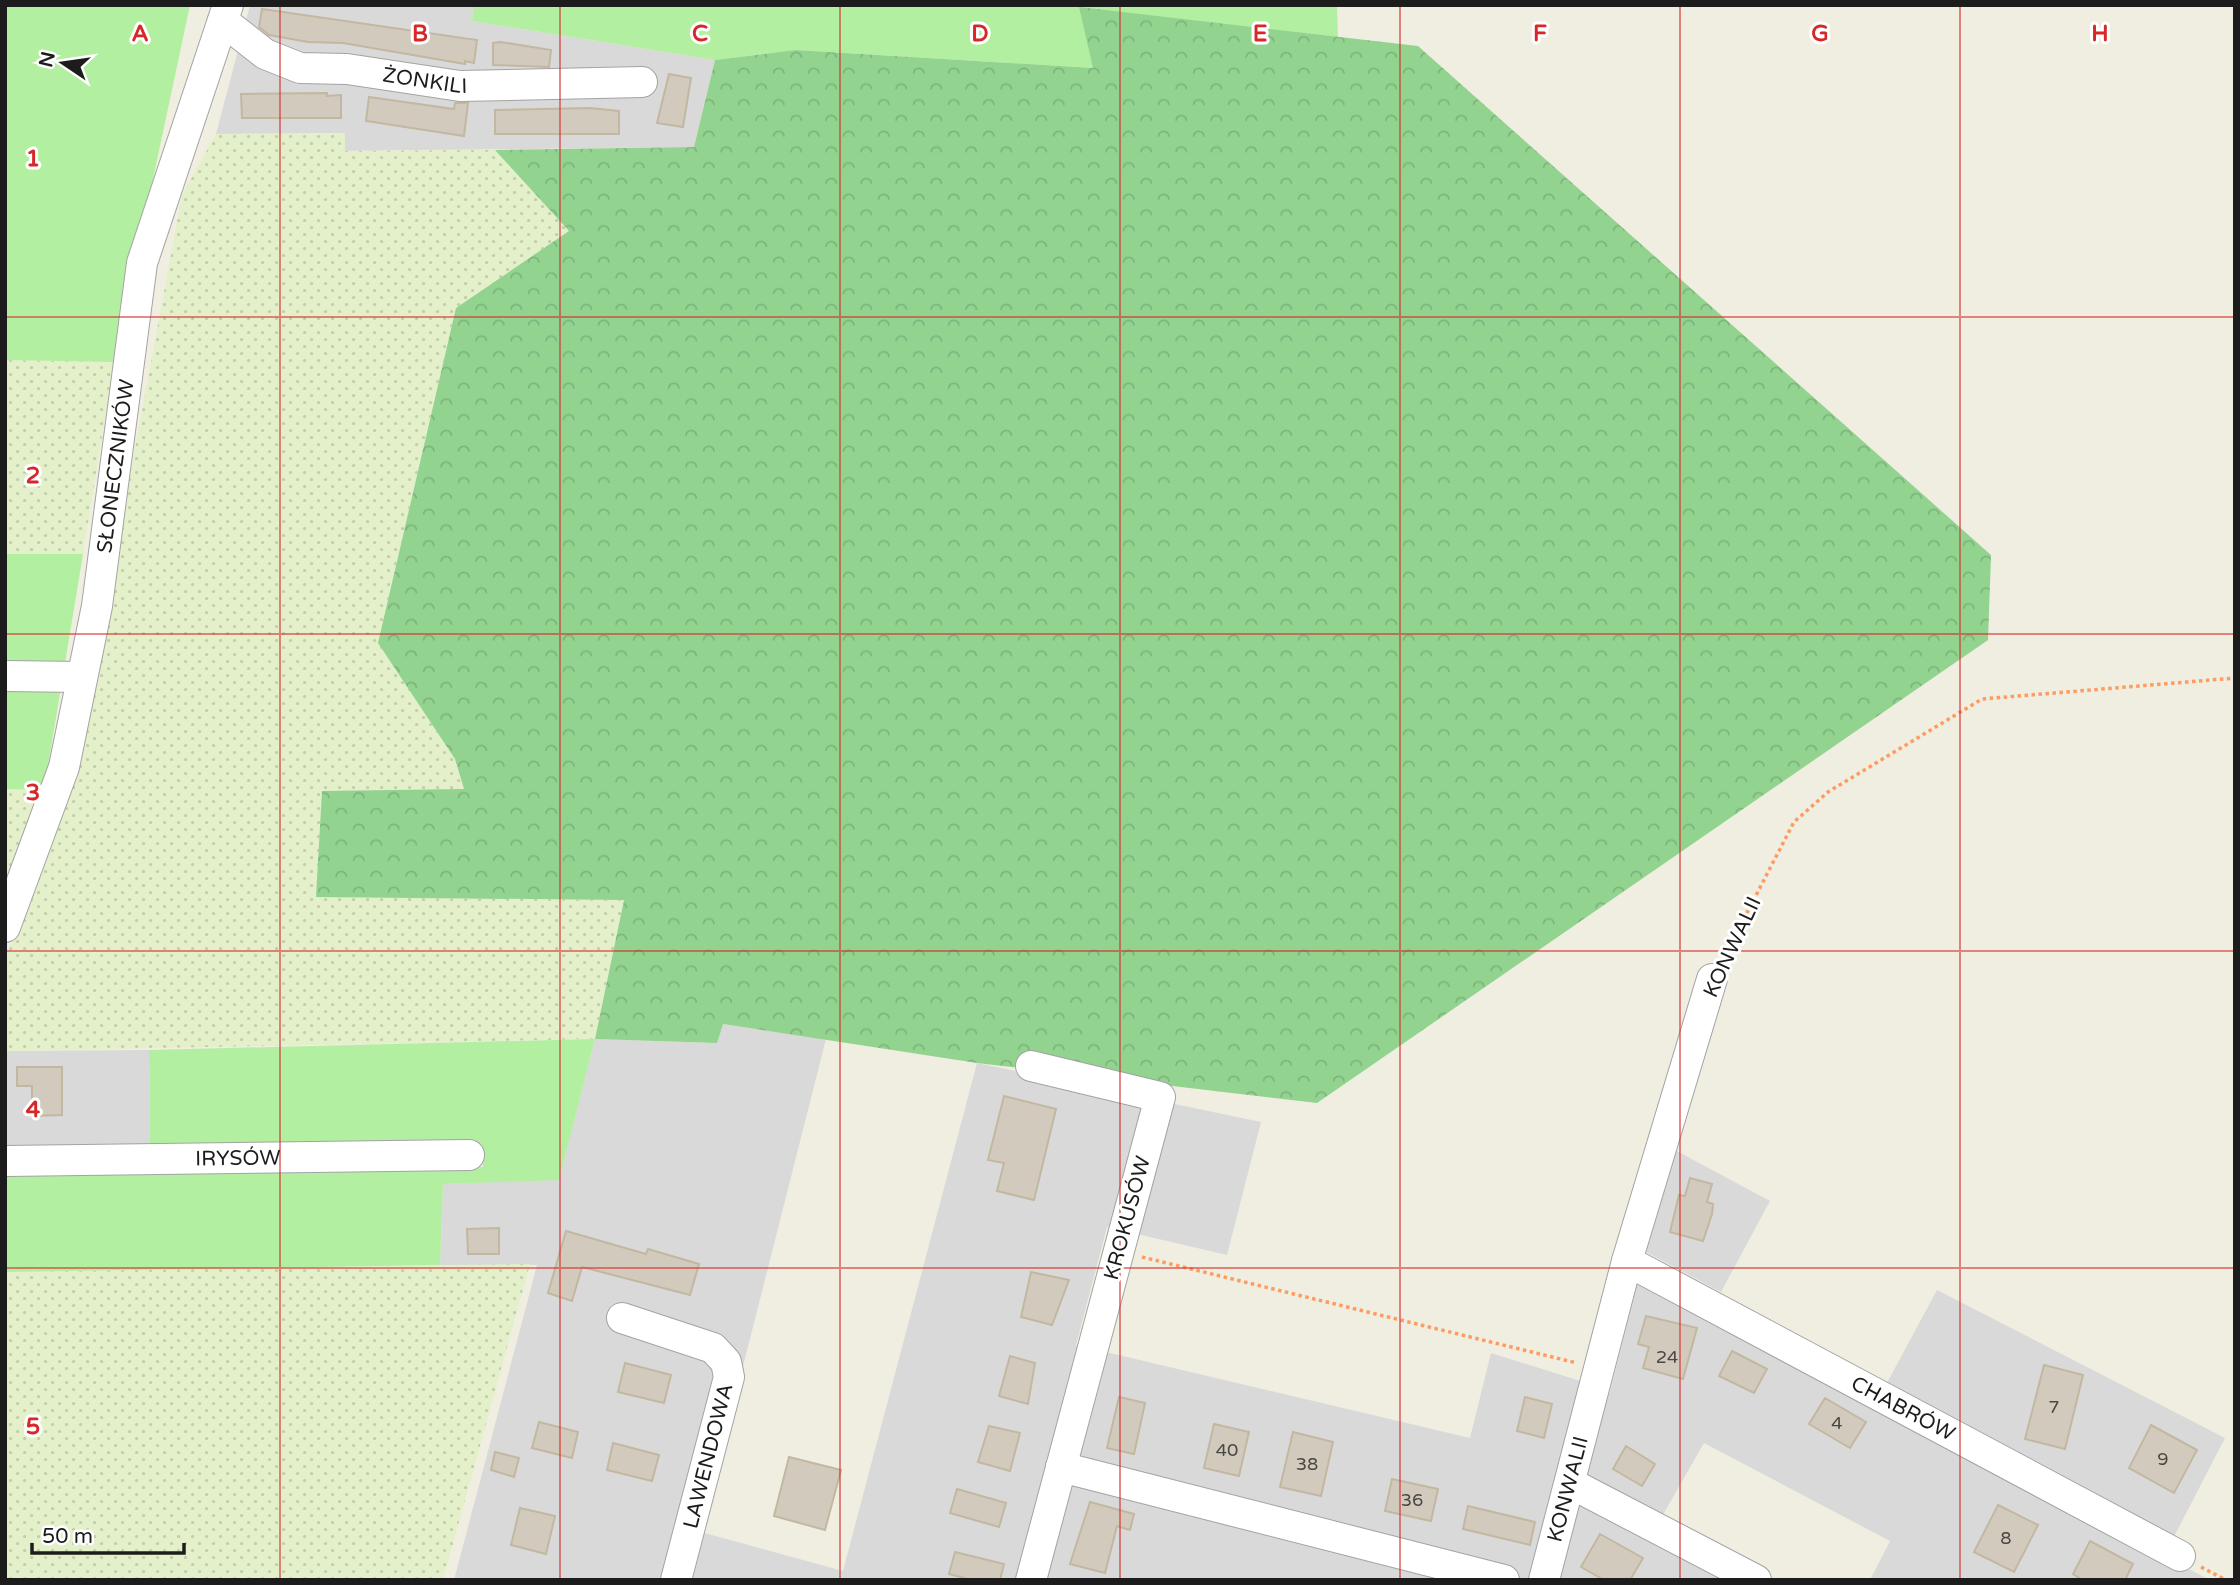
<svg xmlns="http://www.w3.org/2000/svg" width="2240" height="1585" viewBox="0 0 2240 1585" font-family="'Varela Round',sans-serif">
<defs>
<pattern id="farmland-dots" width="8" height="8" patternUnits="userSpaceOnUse" patternTransform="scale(1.75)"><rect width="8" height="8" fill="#e3f0c9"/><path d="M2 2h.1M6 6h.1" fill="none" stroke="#c2cdac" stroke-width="1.8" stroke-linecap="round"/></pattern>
<pattern id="forest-crowns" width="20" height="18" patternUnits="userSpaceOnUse" patternTransform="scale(1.75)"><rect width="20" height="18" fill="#92d390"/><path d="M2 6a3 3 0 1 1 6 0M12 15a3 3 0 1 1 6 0" fill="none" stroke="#7db57c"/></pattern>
</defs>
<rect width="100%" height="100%" fill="#efeee0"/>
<path fill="#dad9d9" d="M250 5H474L472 21 715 60 694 147 344 151V133L216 134Z
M722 1024 826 1039 701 1532 843 1571 977 1063 1261 1122 1227 1255 1107 1227 1076 1345 1470 1438 1491 1353 1590 1384 1532 1580H454L537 1265H440L443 1184 559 1179 595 1039 716 1043Z
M149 1050 150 1146 5 1148V1051Z
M1673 1149 1770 1201 1721 1292 1646 1252Z
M1638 1281 1874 1407 1937 1290 2225 1438 2164 1556 2210 1580H1970L1965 1577 1963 1580H1870L1890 1541 1704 1443 1661 1518 1582 1477 1611 1388Z
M1584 1503 1734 1580H1554L1573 1509Z"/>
<path fill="url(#farmland-dots)" d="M345 133V151L495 150 569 231 456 308 378 643 455 759 464 790 323 791 316 897 624 900 595 1039 5 1051V960L73 783 182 195 216 134Z
M5 360 114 362 83 554H5Z
M5 789 44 790 5 888Z
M530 1264 443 1580H5V1272Z"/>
<path fill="#b2efa0" d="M5 5H190L114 362 5 360Z
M474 5H1337L1338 37 1080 8 1094 68 795 50 715 60 472 21Z
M5 554H83L44 790 5 789Z
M595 1039 559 1180 443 1184 440 1265 5 1272V1173L483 1167 481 1143 150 1146 149 1050Z"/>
<path fill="url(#forest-crowns)" d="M1079 7 1418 46 1991 555 1988 640 1317 1103 977 1063 723 1024 717 1043 595 1039 624 900 316 897 322 791 464 789 455 759 378 643 456 308 569 231 495 150 694 147 715 60 795 50 1093 68Z"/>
<path fill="#d2cbbd" stroke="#c2b8a1" stroke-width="2" d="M262 9 477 40 474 63 465 61V64L343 43 308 42 269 35 259 27Z
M501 42 551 50 549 67 493 65V43Z
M669 74 691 78 683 127 657 123Z
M327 93V96L341 95V118H242L241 94Z
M369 97 454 109 455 103H468L464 136 366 121Z
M590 108 619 111V134H495V110Z
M17 1067H62V1115L32 1116V1086H17Z
M1004 1096 1056 1109 1034 1200 997 1191 1004 1163 988 1160Z
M1690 1178 1712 1184 1707 1202 1713 1204 1712 1214 1703 1241 1670 1232 1679 1195 1685 1196Z
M499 1228V1254H468L467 1229Z
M566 1231 646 1254 648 1249 699 1264 690 1295 582 1267 572 1301 548 1293Z
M1031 1272 1069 1280 1052 1325 1021 1317Z
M1646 1316 1697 1328 1683 1379 1643 1368 1649 1347 1638 1344Z
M1732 1351 1767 1369 1754 1393 1719 1376Z
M1010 1356 1035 1363 1028 1404 999 1396Z
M625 1363 671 1375 664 1403 618 1392Z
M2044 1365 2083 1375 2065 1449 2025 1439Z
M1119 1397 1145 1403 1134 1454 1107 1448Z
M1525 1397 1552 1404 1544 1438 1517 1431Z
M1825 1398 1866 1422 1850 1448 1809 1424Z
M539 1422 578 1432 572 1458 532 1448Z
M1214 1424 1249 1432 1239 1476 1204 1468Z
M2151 1425 2197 1450 2174 1493 2129 1468Z
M989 1426 1020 1433 1010 1471 978 1462Z
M1293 1432 1333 1442 1321 1496 1280 1487Z
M613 1443 659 1455 652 1481 607 1470Z
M1626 1446 1655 1464 1642 1486 1613 1469Z
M495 1452 519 1458 514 1477 491 1470Z
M789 1457 841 1470 825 1530 774 1516Z
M1392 1479 1438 1489 1431 1521 1385 1511Z
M957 1489 1006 1503 999 1527 950 1513Z
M1090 1502 1134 1514 1130 1530 1117 1526 1105 1573 1070 1564Z
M1998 1505 2038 1525 2014 1572 1974 1552Z
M1468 1506 1535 1522 1530 1545 1463 1529Z
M520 1508 555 1516 546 1554 511 1545Z
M1600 1534 1643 1558 1630 1580H1604L1581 1567Z
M2090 1541 2133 1564 2125 1580H2083L2073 1574Z
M955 1552 1004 1564 1000 1580H971L949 1574Z"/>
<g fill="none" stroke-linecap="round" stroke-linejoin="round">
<defs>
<g id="minor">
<path id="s1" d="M223 21 265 54 300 68 347 69 460 86 642 82"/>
<path d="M5 676 82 677"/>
<path id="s2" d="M5 927 64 767 97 606 142 263 228 5"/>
<path d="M1031 1066 1160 1097 1031 1580"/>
<path id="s3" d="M5 1161 469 1155"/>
<path id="s4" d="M1627 1261 2180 1556"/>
<path d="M622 1318 713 1348 726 1362 729 1377 676 1580"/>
<path d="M1061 1467 1504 1580"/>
<path d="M1570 1483 1756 1580"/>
<path id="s5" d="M1544 1580 1627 1261 1712 979"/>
</g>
</defs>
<use href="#minor" stroke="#a3a3a3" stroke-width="32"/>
<path stroke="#ff9b61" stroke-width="3.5" stroke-dasharray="3.5 3.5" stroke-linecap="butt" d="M1724 957 1794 822 1828 792 1982 699 2235 678
M1142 1257 1577 1363
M2201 1567 2226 1580"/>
<use href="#minor" stroke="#fff" stroke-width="30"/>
</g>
<path fill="none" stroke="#d62828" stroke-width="2" stroke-opacity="0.55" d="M280 5V1580M560 5V1580M840 5V1580M1120 5V1580M1400 5V1580M1680 5V1580M1960 5V1580M5 317H2235M5 634H2235M5 951H2235M5 1268H2235"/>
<g text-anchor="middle" stroke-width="6" stroke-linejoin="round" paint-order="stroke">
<g font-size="18" fill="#4a4844">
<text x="1667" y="1363">24</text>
<text x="2054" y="1413">7</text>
<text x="1837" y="1429">4</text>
<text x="1227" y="1456">40</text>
<text x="2163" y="1465">9</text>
<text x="1307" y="1470">38</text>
<text x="1412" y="1506">36</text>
<text x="2006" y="1544">8</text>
</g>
<g font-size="21" fill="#1c1c1c" stroke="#fff">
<text dy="7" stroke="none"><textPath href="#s1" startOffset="217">ŻONKILI</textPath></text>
<text dy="7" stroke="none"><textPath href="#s2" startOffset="476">SŁONECZNIKÓW</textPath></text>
<text transform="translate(1732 947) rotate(-65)" y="7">KONWALII</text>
<text dy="7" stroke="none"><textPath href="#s3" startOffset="233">IRYSÓW</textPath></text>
<text transform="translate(1127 1218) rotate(-75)" y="7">KROKUSÓW</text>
<text dy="7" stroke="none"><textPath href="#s4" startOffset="313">CHABRÓW</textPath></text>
<text transform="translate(708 1456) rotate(-76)" y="7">LAWENDOWA</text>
<text dy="7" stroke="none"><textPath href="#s5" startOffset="94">KONWALII</textPath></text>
</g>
</g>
<g font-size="23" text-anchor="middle" font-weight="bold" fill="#d62828" stroke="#fff" stroke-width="6" stroke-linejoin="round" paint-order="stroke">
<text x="140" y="41">A</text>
<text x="420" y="41">B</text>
<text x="700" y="41">C</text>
<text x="980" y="41">D</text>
<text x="1260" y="41">E</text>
<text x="1540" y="41">F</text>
<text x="1820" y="41">G</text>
<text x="2100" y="41">H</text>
<text x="33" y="166">1</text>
<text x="33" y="483">2</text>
<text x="33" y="800">3</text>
<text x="33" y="1117">4</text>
<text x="33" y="1434">5</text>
</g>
<rect width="2240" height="1585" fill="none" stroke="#1c1c1c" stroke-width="14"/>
<g transform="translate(63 63) rotate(283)" stroke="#ffffff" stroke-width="5" paint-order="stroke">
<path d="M0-5L12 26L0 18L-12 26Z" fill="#1c1c1c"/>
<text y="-10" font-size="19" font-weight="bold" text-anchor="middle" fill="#1c1c1c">N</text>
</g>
<path d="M32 1543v10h152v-10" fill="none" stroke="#1c1c1c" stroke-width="3.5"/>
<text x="42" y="1543" font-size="21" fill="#1c1c1c" stroke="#ffffff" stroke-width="5" paint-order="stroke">50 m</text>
</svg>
